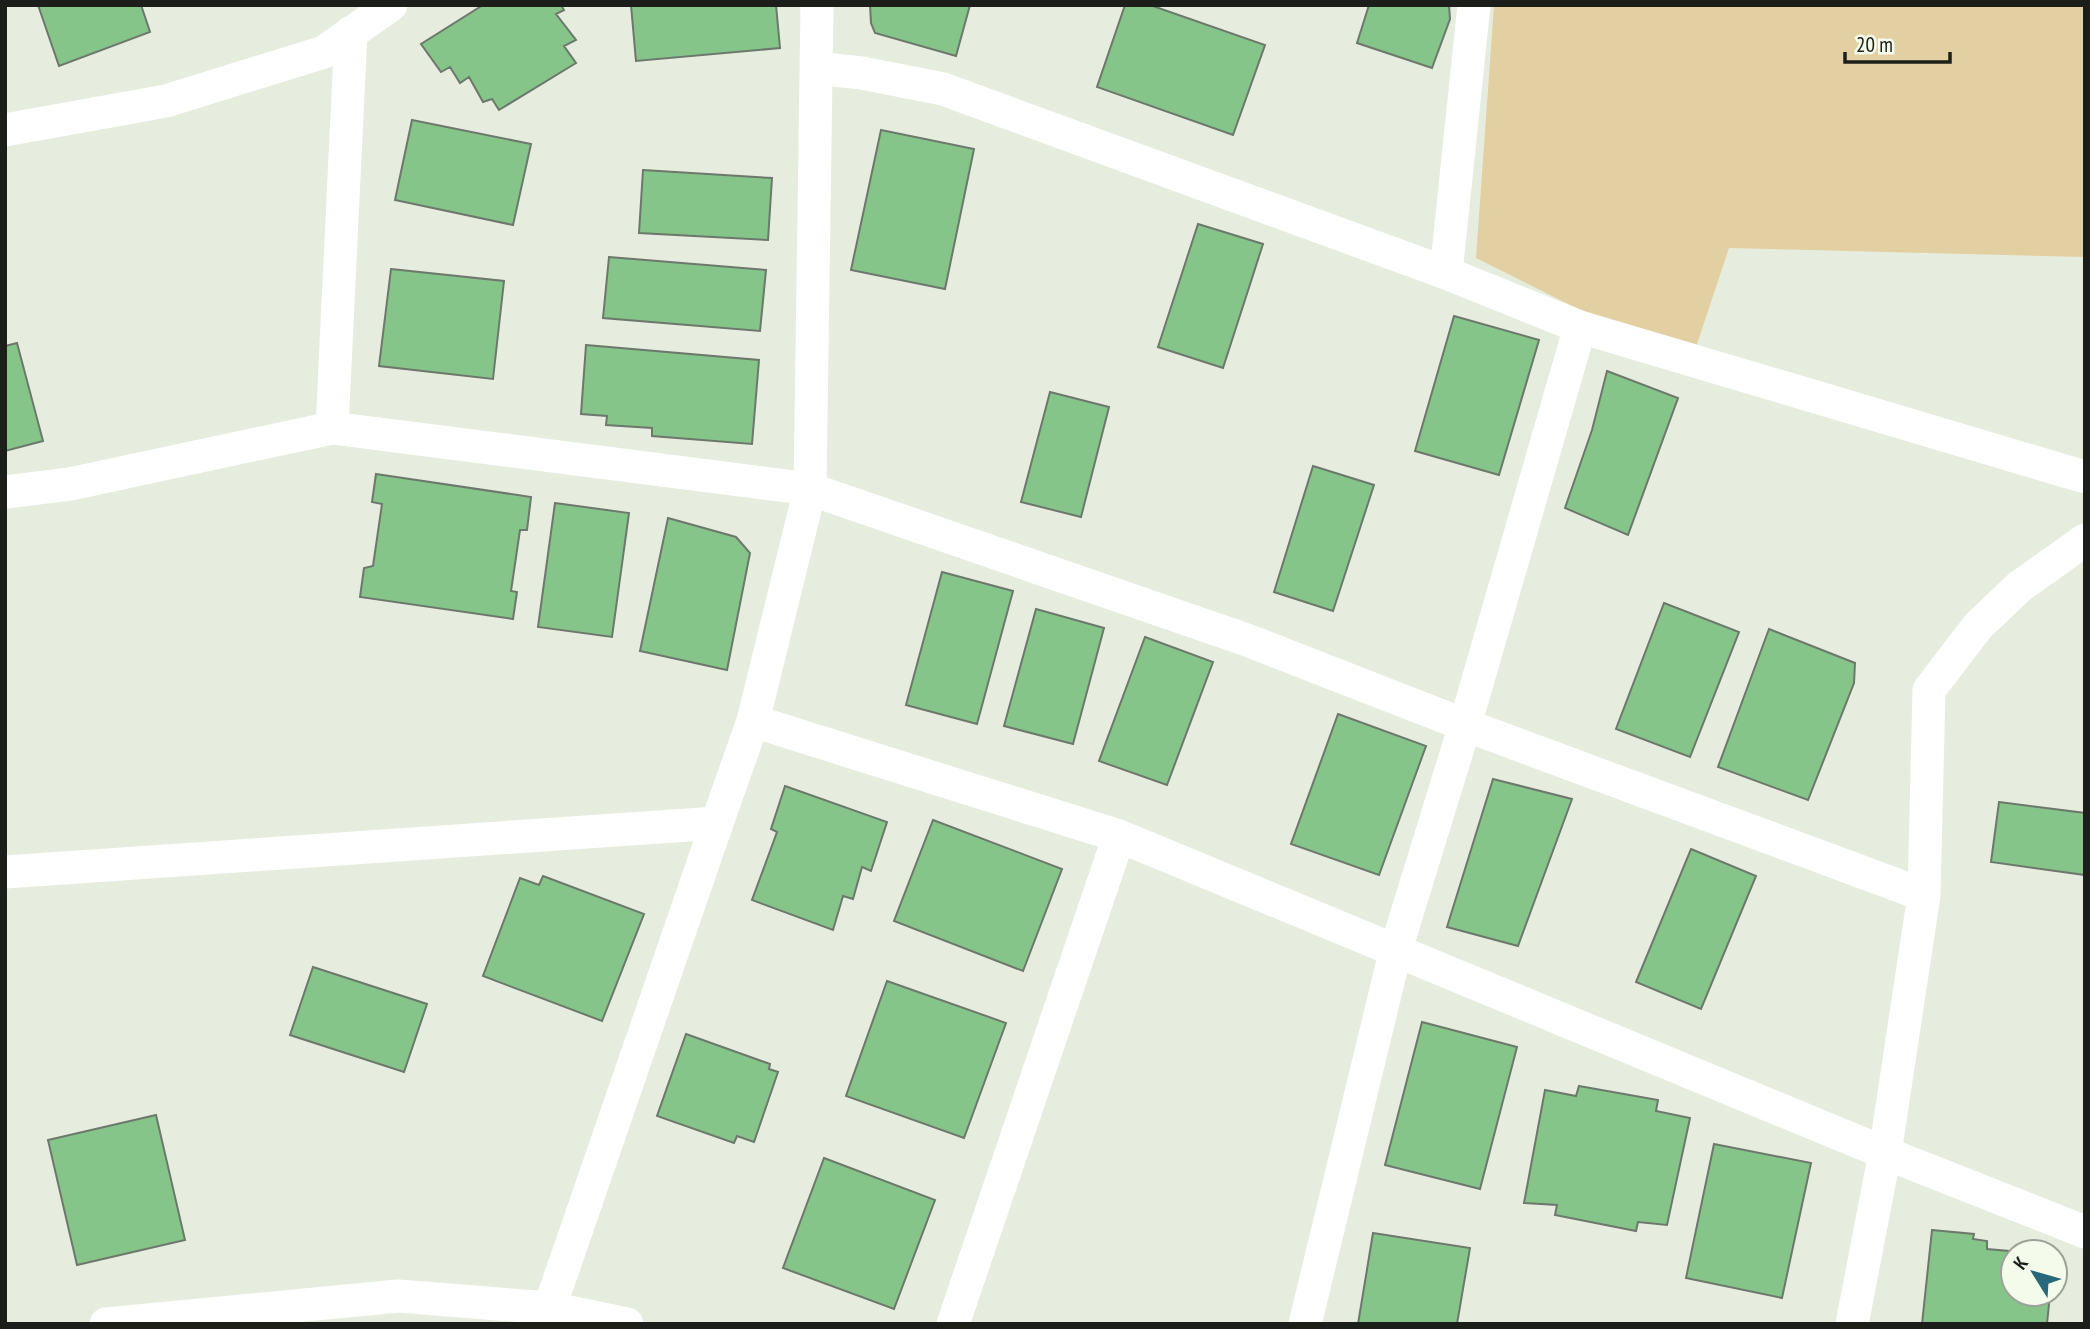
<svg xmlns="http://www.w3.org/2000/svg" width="2090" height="1329" viewBox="0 0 2090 1329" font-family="'PT Sans Narrow',sans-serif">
<rect width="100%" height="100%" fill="#e6edde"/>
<path fill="#e3d0a2" d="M1494 5H2085V257L1729 248 1690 365 1476 258Z"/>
<path fill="#86c589" stroke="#6d786d" stroke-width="2" d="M38 5H141L150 32 59 66Z
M483 5H561L564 10 556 14 576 40 564 46 576 63 499 110 492 99 483 102 469 77 460 83 450 67 441 72 421 44Z
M631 5H776L780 48 636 61Z
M870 5H970L956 56 875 33 871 23Z
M1125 5H1150L1265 45 1233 135 1097 87Z
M1369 5H1449L1450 19 1432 68 1357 43Z
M412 120 531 144 513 225 395 200Z
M881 130 974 149 945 289 851 270Z
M643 170 772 178 768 240 639 233Z
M1198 224 1263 244 1223 368 1158 347Z
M609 257 766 270 760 331 603 318Z
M391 269 504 281 493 379 379 366Z
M1454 316 1539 340 1499 475 1415 451Z
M17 343 43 441 5 451V346Z
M586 345 759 360 752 444 652 436V428L606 425 607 416 581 414Z
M1607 371 1678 398 1628 535 1565 508 1592 430Z
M1050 392 1109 407 1081 517 1021 502Z
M1313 466 1374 485 1333 611 1274 592Z
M376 474 531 497 527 530H520L511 591 517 592 513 619 360 597 364 568 373 566 382 504 372 502Z
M555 503 629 513 612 637 538 627Z
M668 518 736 537 750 553 727 670 640 651Z
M942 572 1013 591 977 724 906 705Z
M1664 603 1739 632 1690 757 1616 729Z
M1036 609 1104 628 1073 744 1004 726Z
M1769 629 1855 663 1854 683 1808 800 1718 767Z
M1145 637 1213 662 1167 785 1099 761Z
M1338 714 1426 746 1379 875 1291 844Z
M1493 779 1572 799 1518 946 1447 927Z
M785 786 887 822 871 871 862 867 853 899 843 896 833 930 752 900 777 832 771 829Z
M1999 802 2085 813V875L1991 862Z
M933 820 1062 869 1023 971 894 921Z
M1691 849 1756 876 1701 1009 1636 982Z
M543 876 644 914 602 1021 483 976 520 878 539 885Z
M313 967 427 1004 404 1072 290 1035Z
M887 981 1006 1023 964 1138 846 1096Z
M1422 1022 1517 1047 1480 1189 1385 1165Z
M686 1034 770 1064 769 1069 778 1072 754 1142 737 1136 734 1143 657 1116Z
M1579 1086 1658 1100 1656 1111 1690 1118 1667 1225 1638 1222 1636 1231 1555 1215 1557 1205 1524 1203 1545 1090 1576 1096Z
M156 1115 185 1240 77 1265 48 1140Z
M1714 1144 1811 1163 1782 1298 1686 1278Z
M824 1158 935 1200 894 1309 783 1268Z
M1932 1230 1974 1234 1973 1239 1987 1241V1249L2009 1251 2008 1258 2013 1259V1294H2050L2047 1324H1922Z
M1373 1233 1470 1248 1457 1324H1358Z"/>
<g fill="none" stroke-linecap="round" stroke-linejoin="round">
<path stroke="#fff" stroke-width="33" d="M816 68 862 73 943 89 1446 273 1580 327 2085 477
M5 130 166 101 324 52 391 5
M1446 273 1474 5
M332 428 351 32
M5 492 70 484 332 428 810 489 1247 640 1465 725 1924 895
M753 721 1119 836 1885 1153 2085 1232
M5 872 717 823 753 721 810 489 817 5
M106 1324 398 1296 549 1308 627 1324
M544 1324 717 823
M953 1324 1119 836
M1305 1324 1396 949 1465 725 1580 327
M1852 1324 1885 1153 1924 895 1929 690 1978 626 2019 587 2085 540"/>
</g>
<rect width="2090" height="1329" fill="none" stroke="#1c1f19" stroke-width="14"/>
<g transform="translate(2034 1273) rotate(307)"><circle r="33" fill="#f4fbeb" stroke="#9ea397" stroke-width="2"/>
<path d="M0-5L12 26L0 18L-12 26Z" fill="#28687c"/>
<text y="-10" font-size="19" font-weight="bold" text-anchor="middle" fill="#1c1f19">K</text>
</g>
<path d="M1845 52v10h105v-10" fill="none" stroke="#1c1f19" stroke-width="3.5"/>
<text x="1856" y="52" font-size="21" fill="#1c1f19" stroke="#f4fbeb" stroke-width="5" paint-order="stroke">20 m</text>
</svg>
